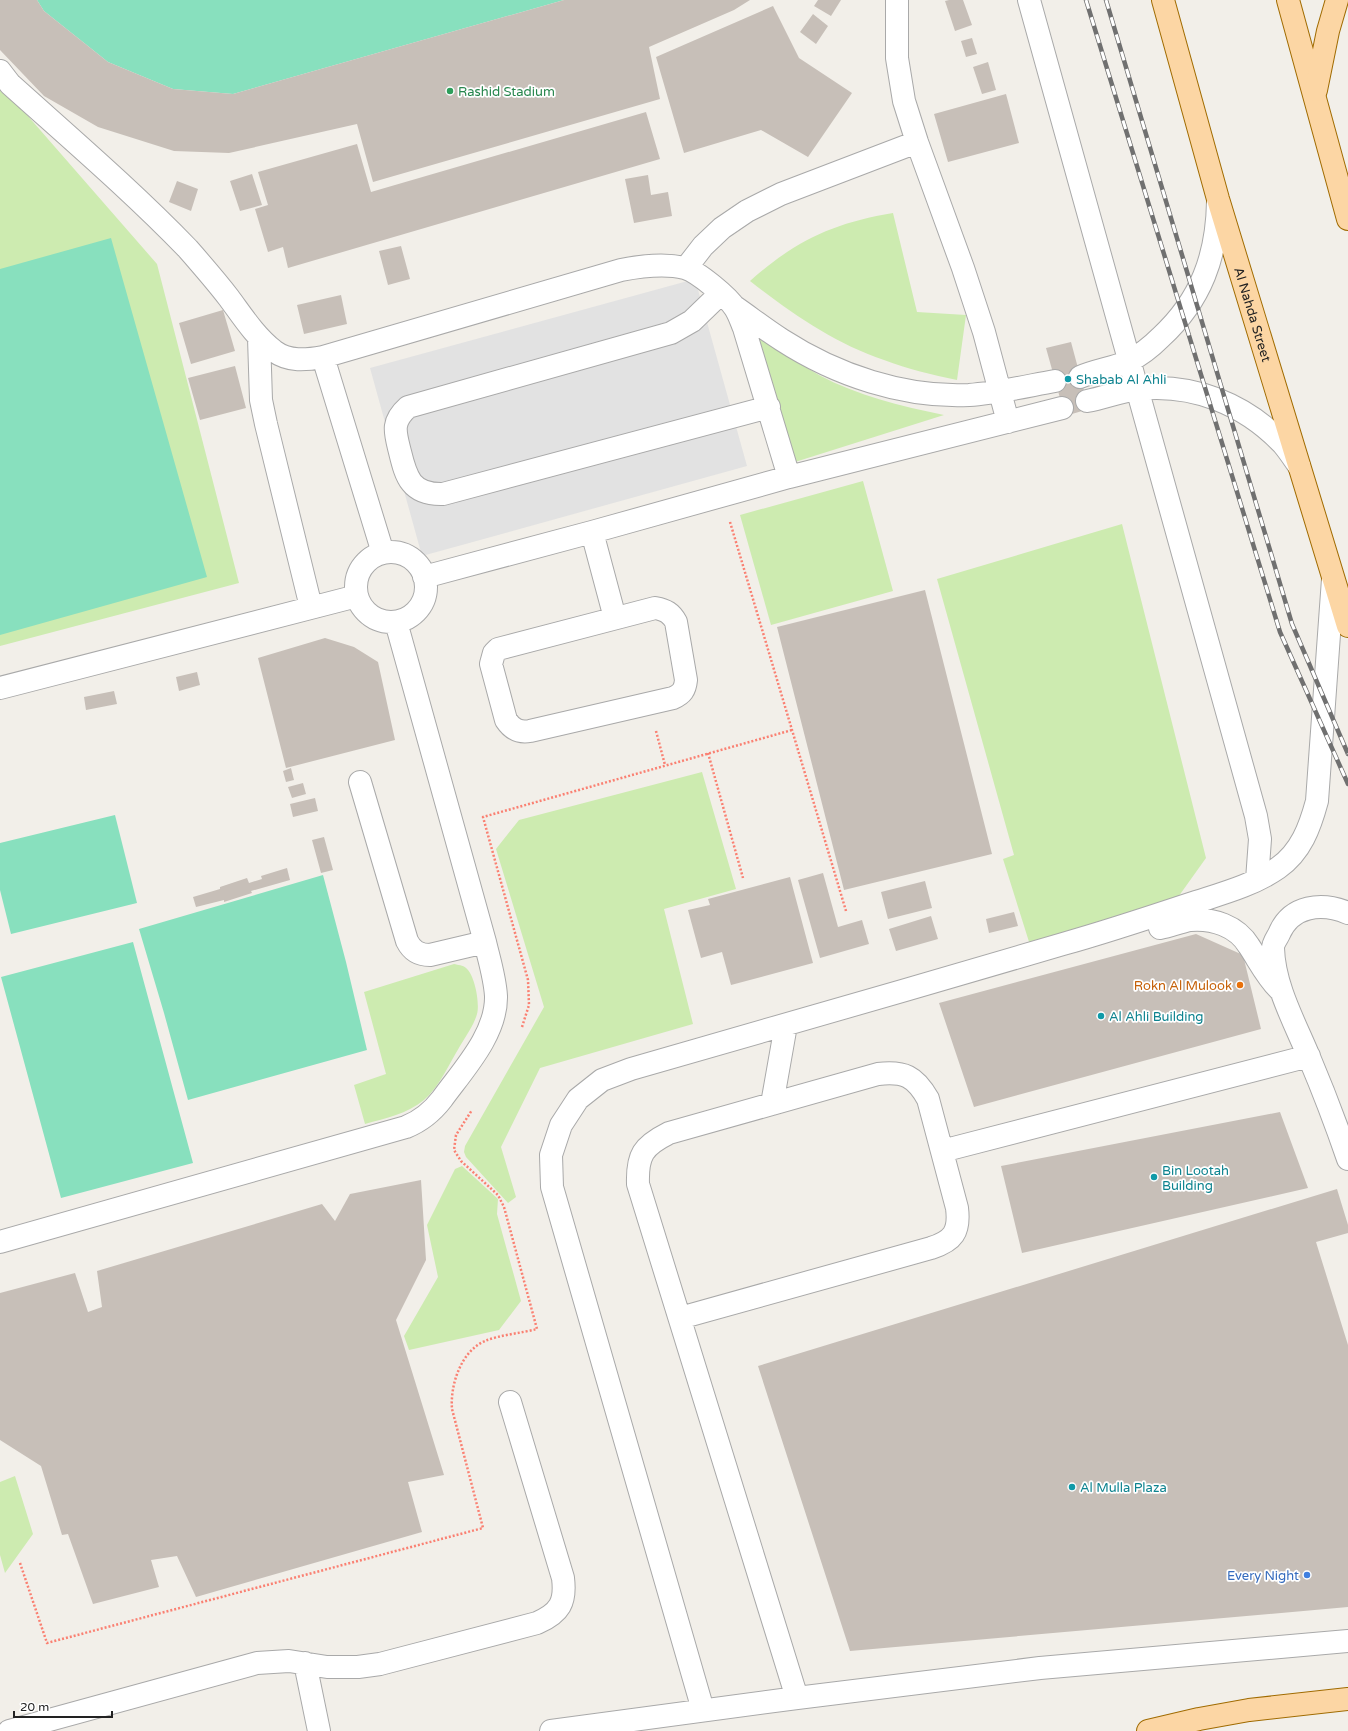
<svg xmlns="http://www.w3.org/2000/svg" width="1348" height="1731" viewBox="0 0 1348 1731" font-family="'Varela Round',sans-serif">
<rect width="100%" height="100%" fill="#f2efe9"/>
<path fill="#cdebb0" d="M0 84 157 264 239 583 0 646Z
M893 213 917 312 966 315 957 380C932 375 908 369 884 360 834 343 791 313 750 281 795 241 833 223 893 213Z
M757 336C777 349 798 363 819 375 858 396 901 406 944 415L795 462Z
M863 481 893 591 771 625 740 515Z
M1122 524 1206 858 1176 900 1030 945 1003 859 1014 855 937 579Z
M702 772 736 889 664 909 693 1024 540 1068 501 1147 516 1197 508 1203 466 1157 464 1152 465 1146 544 1007 496 849 519 820Z
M454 964C458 965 463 965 466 968 475 975 480 1004 477 1014 474 1025 466 1036 460 1046 449 1064 440 1086 424 1100 407 1114 386 1118 365 1124L354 1085 386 1074 364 992Z
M462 1166 498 1199 497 1214 521 1301 499 1330 409 1350 404 1336 438 1277 427 1225 455 1169Z
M15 1476 33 1534 5 1573 0 1555V1482Z"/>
<path fill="#88e0be" d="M37 0H564L233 94 173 89 108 62 44 11Z
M111 238 207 577 0 635V269Z
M115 815 137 903 11 934 0 890V843Z
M323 875 346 962 367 1050 188 1100 164 1013 139 929Z
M133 942 193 1163 61 1198 1 977Z"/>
<path fill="#e2e2e2" d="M695 279 747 466 422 556 370 368Z"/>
<path fill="#c7bfb8" d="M0 0H37L44 11 108 62 173 89 233 94 564 0H750L734 10 649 47 660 99 373 182 357 124 229 153 174 151 98 127 44 96 0 50Z
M818 0H841L831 16 814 6Z
M949 0H963L972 25 955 31 945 1Z
M773 6 799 58 852 93 808 157 761 130 684 153 656 57Z
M813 14 828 26 816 44 800 32Z
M972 38 977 54 966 57 961 41Z
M988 62 996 90 982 94 973 67Z
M1006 94 1019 143 948 162 934 114Z
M646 112 660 159 288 268 283 247 268 252 255 209 268 205 258 172 357 144 371 192Z
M252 174 262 205 240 211 230 181Z
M648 175 651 195 668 192 672 216 634 223 625 179Z
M177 181 198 189 191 211 169 202Z
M401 246 410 279 388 285 379 251Z
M341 295 347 324 304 334 297 305Z
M223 310 235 351 191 364 179 323Z
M1071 342 1089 409 1065 416 1046 348Z
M235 366 246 408 200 420 188 378Z
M925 590 992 854 844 890 777 627Z
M325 638 354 647 378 662 395 740 286 768 258 658Z
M197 672 200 685 179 691 176 677Z
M114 691 117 704 86 710 84 697Z
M291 768 294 780 286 782 283 771Z
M303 783 306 794 292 798 288 787Z
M315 798 318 811 293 817 290 804Z
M324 837 333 870 321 873 312 840Z
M287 868 290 880 251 891 252 893 224 902V900L196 907 193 897 220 889V887L247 878 249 883 262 879 261 876Z
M823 873 838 927 862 920 869 944 820 958 798 880Z
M790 877 813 963 731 985 722 952 701 958 688 910 710 905 708 899Z
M925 881 932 908 888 919 881 892Z
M1014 912 1018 926 989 933 986 919Z
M931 916 938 939 896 951 889 929Z
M1196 934 1243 955 1261 1029 974 1107 939 1003Z
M1280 1112 1308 1188 1022 1253 1001 1166Z
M421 1180 426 1260 396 1320 444 1475 408 1482 422 1532 196 1597 177 1556 151 1560 159 1587 93 1604 68 1534 62 1535 41 1466 0 1440V1293L75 1273 88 1312 102 1307 97 1271 322 1204 335 1221 350 1194Z
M1337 1189 1348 1225V1233L1316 1242 1348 1345V1607L850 1651 758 1366Z"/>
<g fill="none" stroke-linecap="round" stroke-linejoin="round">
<defs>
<path id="minor" d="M897 0V58L904 101 917 142 963 268 984 332 1008 422
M1029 0 1256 816 1260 839 1257 880
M0 71 10 84C70 138 132 191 188 249 202 265 216 281 229 298 243 317 255 336 274 351 289 362 306 360 323 357L621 270C642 266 664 263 685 268 698 272 728 297 735 308 739 314 741 321 744 328L789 477
M686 268 703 246 722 228 747 211 781 194 917 142
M721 293 692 321 671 333 408 407C391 422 395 432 400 452 406 477 411 495 443 494L769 407
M735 307C751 318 766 330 782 340 836 375 904 398 969 395 997 393 1027 386 1055 381
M259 338 261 400 266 424 311 607
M323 357 383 553
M1080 377C1096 370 1114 368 1129 361 1141 355 1152 346 1161 337 1201 300 1217 256 1218 202
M1087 401C1104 398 1121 391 1138 389 1193 383 1245 404 1283 444 1289 451 1294 459 1299 466
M592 532 615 618
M356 587a35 35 0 1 1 70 0a35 35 0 1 1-70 0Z
M424 577 592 532 789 477 1062 408
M655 608C666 610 671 613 676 622L686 680C685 690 682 694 673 698L530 731C519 733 512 729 506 720L491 664 494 653 498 649Z
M0 688 357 596
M360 782 407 941C412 951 419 955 430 955L485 942
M1348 913C1322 902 1291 905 1279 934 1277 938 1273 943 1273 948 1274 986 1295 1023 1309 1057 1323 1090 1336 1124 1348 1159
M1160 928C1170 926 1180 922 1190 920 1213 918 1237 926 1249 946 1259 961 1266 976 1279 989
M772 1104 786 1025
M942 1151 1309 1056
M0 1242 406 1127C421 1121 432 1112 442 1099 463 1070 497 1034 496 996 495 978 489 959 485 942L396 622
M680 1318 931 1248C953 1241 960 1232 957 1208L928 1099C915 1076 904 1071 878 1074L669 1133C643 1146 637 1155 638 1184L797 1698
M305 1663 319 1731
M703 1710 552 1187 551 1155 561 1125 578 1099 602 1080 631 1069C776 1028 919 986 1063 944 1106 932 1148 918 1190 904 1220 894 1252 886 1278 868 1301 852 1310 827 1317 801L1333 579
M9 1731 257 1663 289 1661 327 1667H358L380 1664 537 1623C560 1613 566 1602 563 1578L510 1402
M551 1731 797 1698 1040 1668 1348 1641"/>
<g id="major">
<path id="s1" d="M1163 0 1218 199 1348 626"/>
<path d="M1288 0 1348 219"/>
<path d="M1316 90 1328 31 1337 0"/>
<path d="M1148 1731 1199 1719 1249 1710 1348 1699"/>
</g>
</defs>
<use href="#minor" stroke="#a9a9a9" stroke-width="24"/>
<use href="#major" stroke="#a06b00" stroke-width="24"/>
<path stroke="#fa8072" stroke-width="2.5" stroke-dasharray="2 2" stroke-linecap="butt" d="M730 522 846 911
M656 731 665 765
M708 753 743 878
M522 1027 529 1005 528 980 483 817 792 730
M20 1563 47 1643 483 1528 452 1409C450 1385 461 1351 485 1341 499 1335 522 1333 537 1329L504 1207 498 1195 461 1161 454 1150 456 1135 472 1110"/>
<use href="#minor" stroke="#fff" stroke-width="22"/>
<use href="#major" stroke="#fcd6a4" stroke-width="22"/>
<defs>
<path id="rail" d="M1086 0 1280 632 1348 784
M1106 0 1292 624 1348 754"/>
</defs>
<use href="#rail" stroke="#707070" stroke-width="4.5"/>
<use href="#rail" stroke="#fff" stroke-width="3" stroke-dasharray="9" stroke-linecap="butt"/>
</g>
<circle fill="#2e9e5b" stroke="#fff" stroke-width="1.5" cx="450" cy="91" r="4"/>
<g fill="#0f9aa8" stroke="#fff" stroke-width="1.5">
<circle cx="1068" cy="379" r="4"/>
<circle cx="1101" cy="1016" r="4"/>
<circle cx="1154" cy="1177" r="4"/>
<circle cx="1072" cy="1487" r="4"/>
</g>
<circle fill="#e8710a" stroke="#fff" stroke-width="1.5" cx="1240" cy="985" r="4"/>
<circle fill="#3f7fe0" stroke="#fff" stroke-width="1.5" cx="1307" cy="1575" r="4"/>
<g text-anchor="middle" stroke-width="3.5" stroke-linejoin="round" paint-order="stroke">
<g font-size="13" fill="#27864d" stroke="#fff" text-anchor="start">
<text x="458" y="96">Rashid Stadium</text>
</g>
<g font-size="13" fill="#222" stroke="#fff">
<text dy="5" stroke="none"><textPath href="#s1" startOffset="327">Al Nahda Street</textPath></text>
</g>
<g font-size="13" fill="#0d838f" stroke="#fff" text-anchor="start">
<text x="1076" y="384">Shabab Al Ahli</text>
<text x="1109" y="1021">Al Ahli Building</text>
<text x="1162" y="1175">Bin Lootah<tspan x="1162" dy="15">Building</tspan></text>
<text x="1080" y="1492">Al Mulla Plaza</text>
</g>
<g font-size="13" fill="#c56008" stroke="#fff" text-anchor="end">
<text x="1232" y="990">Rokn Al Mulook</text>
</g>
<g font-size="13" fill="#366cbe" stroke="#fff" text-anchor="end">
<text x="1299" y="1580">Every Night</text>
</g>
</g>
<path d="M14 1711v6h98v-6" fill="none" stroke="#222222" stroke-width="2"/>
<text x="20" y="1711" font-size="12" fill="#222222" stroke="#ffffff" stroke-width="3" paint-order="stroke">20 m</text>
</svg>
